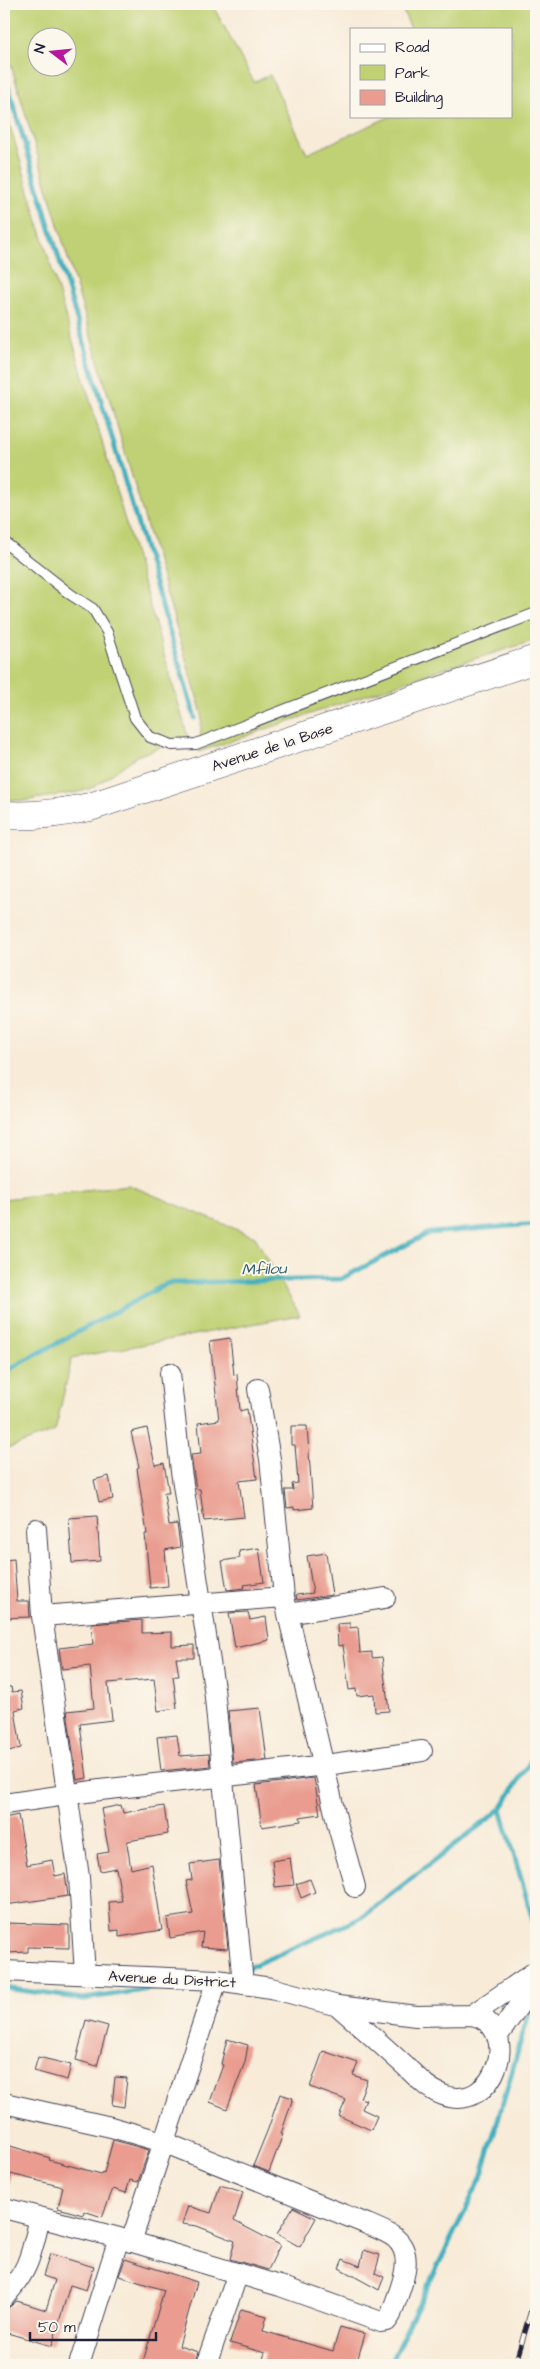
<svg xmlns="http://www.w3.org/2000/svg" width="540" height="2369" viewBox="0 0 540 2369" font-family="'Architects Daughter',sans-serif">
<rect width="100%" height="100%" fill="#fbf7ec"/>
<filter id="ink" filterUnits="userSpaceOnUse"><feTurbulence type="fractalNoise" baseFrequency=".02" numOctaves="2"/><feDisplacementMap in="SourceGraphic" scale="10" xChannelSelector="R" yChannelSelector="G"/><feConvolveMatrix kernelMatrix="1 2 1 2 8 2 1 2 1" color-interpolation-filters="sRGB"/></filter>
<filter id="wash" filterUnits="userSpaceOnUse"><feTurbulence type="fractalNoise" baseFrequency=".0096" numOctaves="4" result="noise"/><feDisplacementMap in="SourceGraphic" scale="20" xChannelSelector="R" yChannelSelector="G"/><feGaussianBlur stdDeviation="1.12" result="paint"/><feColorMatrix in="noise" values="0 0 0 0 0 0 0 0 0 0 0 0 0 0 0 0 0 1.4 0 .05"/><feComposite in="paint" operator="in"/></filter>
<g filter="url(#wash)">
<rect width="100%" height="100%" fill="#f8ebd8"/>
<path fill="#c0d174" stroke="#717a58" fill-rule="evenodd" d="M4 4H212L254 82 270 75 307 154 391 116H511V29H411L400 4H536V640L442 669 199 752 202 714 4 41ZM38 38H68V68H38Z
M4 105 188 737 137 756 94 787 79 792 22 801 4 799Z
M129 1185 255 1237 300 1315 72 1358 55 1431 4 1450V1199Z"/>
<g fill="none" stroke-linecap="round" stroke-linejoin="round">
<path stroke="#41afbe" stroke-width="5" d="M4 73 195 718
M4 1372 168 1283 341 1279 429 1233 536 1224
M501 1809 536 1931
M245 1969 359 1919 501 1809 536 1752
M4 1988 84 1999 164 1987
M389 2365 481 2178 533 1999"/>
</g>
<g id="blocks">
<path fill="#e99c8f" d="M230 1338 234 1375 237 1374 240 1411 247 1409 257 1479 239 1481 244 1517 204 1521 200 1489H196L191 1455 201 1454 198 1423 219 1420 210 1341Z
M291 1426H307L313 1508 294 1510V1507L287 1508 285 1490H293L292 1484 298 1483 295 1445H291Z
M147 1428 155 1465 164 1463 169 1493H164L169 1525 177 1524 180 1547 165 1550 168 1586 150 1588 145 1534H147L137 1468 139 1467 131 1432Z
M109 1476 113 1499 99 1502 94 1480Z
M97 1516 100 1561 72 1563 69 1518Z
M259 1548 264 1582 244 1585 245 1588 227 1590 222 1561 240 1558 239 1551Z
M326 1553 332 1595 297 1600 296 1595 313 1593 307 1556Z
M14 1559 17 1601H29L30 1617 4 1618V1560Z
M248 1612 250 1620 266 1617 269 1640 235 1648 229 1613Z
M142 1620V1633L172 1632V1646L194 1645V1658H176L179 1676H173L177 1708 158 1711 154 1679 108 1683 112 1720 80 1724 87 1778 77 1780 67 1711 94 1708 90 1666 62 1669 59 1648 93 1644 91 1624Z
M350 1623V1628L358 1627 360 1653 372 1652V1658L382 1657 389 1711 375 1712 374 1694 357 1696 356 1689 349 1690 343 1645 338 1646 337 1624Z
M4 1687H11L12 1692 21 1691 24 1708 15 1710 21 1748 4 1752Z
M260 1708 267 1760 233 1763 228 1711Z
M177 1735 180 1756 209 1754 210 1766 161 1771 157 1737Z
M314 1778 320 1814 300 1817 301 1821 262 1827 256 1785Z
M121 1805 123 1813 164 1806 168 1834 128 1841 127 1844 131 1869 152 1864 162 1930 119 1937V1930L111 1931 109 1902 122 1901 116 1868 100 1871 97 1854 109 1852 101 1809Z
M18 1815 27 1865 52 1860 55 1876 65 1874 68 1896 5 1905 4 1818Z
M290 1858 294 1885 275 1887 272 1861Z
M219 1860 228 1949 201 1947 203 1932 170 1938 167 1918 193 1914 186 1881 192 1880 190 1864Z
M310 1879 315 1892 301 1898 296 1884Z
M6 1923 69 1925V1948L28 1947V1952L7 1953Z
M86 2020 108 2026 97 2066 76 2060Z
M227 2039 248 2045 245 2062 227 2109 210 2102 223 2065 221 2064Z
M323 2051 358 2063 353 2075 367 2080 360 2098 366 2100 362 2109 377 2116 371 2130 339 2116 346 2100 310 2087Z
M38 2057 71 2065 67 2080 34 2071Z
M115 2077 127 2078 124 2107 112 2105Z
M280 2094 293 2098 281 2134H283L269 2172 253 2166 268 2129Z
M113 2140 149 2150 138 2182 130 2180 126 2193 113 2189 102 2217 84 2211 83 2215 58 2208 63 2187 11 2174 8 2185 4 2184V2144L50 2158 49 2160 101 2174 102 2172 104 2173Z
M220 2185 243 2192 234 2221 280 2245 268 2270 230 2259 235 2241 197 2226 182 2224 188 2206 211 2213Z
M293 2207 316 2218 300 2247 277 2234Z
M364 2250 380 2255 375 2273 384 2277 379 2290 339 2268 343 2259 360 2266Z
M50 2254 94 2267 86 2290 70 2285 52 2346 4 2332V2309L8 2308 17 2301 46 2310 55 2280 43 2276Z
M125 2259 197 2282 179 2346 198 2352 194 2365H142L164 2290 119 2276Z
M241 2309 267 2316 263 2331 333 2351 340 2327 365 2334 356 2365H261L265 2353 230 2343Z"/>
</g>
</g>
<g filter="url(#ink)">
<use href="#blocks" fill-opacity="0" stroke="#424053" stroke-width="1"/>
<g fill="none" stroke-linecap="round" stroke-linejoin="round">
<defs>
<path id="service" d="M4 542 70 594 93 609 107 632 135 718 150 737 172 745 196 744 536 613"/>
<path id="minor" d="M170 1373 181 1471 214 1688 243 1983
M258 1389 270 1459 284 1597 338 1826 355 1887
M36 1529 42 1616 79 1877 85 1975
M288 1614 385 1598
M42 1616 284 1597
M4 1804 100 1790 326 1765 422 1751
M4 1971 217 1980 271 1988 338 2006 416 2016 472 2015C524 2026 495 2115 443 2095 427 2089 416 2076 404 2065 382 2045 360 2025 338 2006
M472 2015 536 1971
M497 2037 536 1981
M4 2103 111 2127 163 2142 367 2224C376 2228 388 2232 395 2238 418 2257 398 2292 391 2315L387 2321 381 2322 280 2286 119 2238 4 2208
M131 2242 217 1980
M4 2297C30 2270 31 2253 40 2218
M79 2365 119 2238
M206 2365 238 2273"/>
<path id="secondary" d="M4 815C32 817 62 813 90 807L536 659"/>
</defs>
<use href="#service" stroke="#424053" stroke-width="12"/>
<use href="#minor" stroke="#424053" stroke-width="22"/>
<use href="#secondary" stroke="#424053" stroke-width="29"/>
<use href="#service" stroke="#fff" stroke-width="10"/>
<use href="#minor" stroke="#fff" stroke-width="20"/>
<use href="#secondary" stroke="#fff" stroke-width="28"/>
<defs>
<path id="rail" d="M515 2365 536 2294"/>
</defs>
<use href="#rail" stroke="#22223b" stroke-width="5.5"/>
<use href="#rail" stroke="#fbf7ec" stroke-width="4" stroke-dasharray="11" stroke-linecap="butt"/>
</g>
</g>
<g text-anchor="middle" stroke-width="4" stroke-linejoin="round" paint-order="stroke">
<g font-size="15" fill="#22223b" stroke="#fbf7ec">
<text transform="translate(272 747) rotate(-18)" y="5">Avenue de la Base</text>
<text transform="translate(172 1979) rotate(3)" y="5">Avenue du District</text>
</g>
<g font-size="16" font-style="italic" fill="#2e5a6f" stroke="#fbf7ec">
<text transform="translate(264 1268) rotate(-2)" y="6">Mfilou</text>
</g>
</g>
<rect width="540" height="2369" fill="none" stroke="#fbf7ec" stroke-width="20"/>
<rect x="350" y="28" width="162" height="90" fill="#fbf7ec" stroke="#a4a2a5"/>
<rect x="360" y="44" width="25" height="8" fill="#ffffff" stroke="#a4a2a5"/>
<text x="395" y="52" font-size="15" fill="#22223b">Road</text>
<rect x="360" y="65" width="25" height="15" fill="#c0d174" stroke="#a4a2a5"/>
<text x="395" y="78" font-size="15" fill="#22223b">Park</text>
<rect x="360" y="90" width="25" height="15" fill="#e99c8f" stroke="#a4a2a5"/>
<text x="395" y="102" font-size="15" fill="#22223b">Building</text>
<g transform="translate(52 52) rotate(286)"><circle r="24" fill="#fbf7ec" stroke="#a4a2a5"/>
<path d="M0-4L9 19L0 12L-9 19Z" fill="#b5179e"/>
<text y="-8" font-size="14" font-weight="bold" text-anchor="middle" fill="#22223b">N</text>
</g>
<path d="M30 2332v8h126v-8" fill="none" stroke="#22223b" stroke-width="2.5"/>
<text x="38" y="2332" font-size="15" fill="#22223b" stroke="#fbf7ec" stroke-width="4" paint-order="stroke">50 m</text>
</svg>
